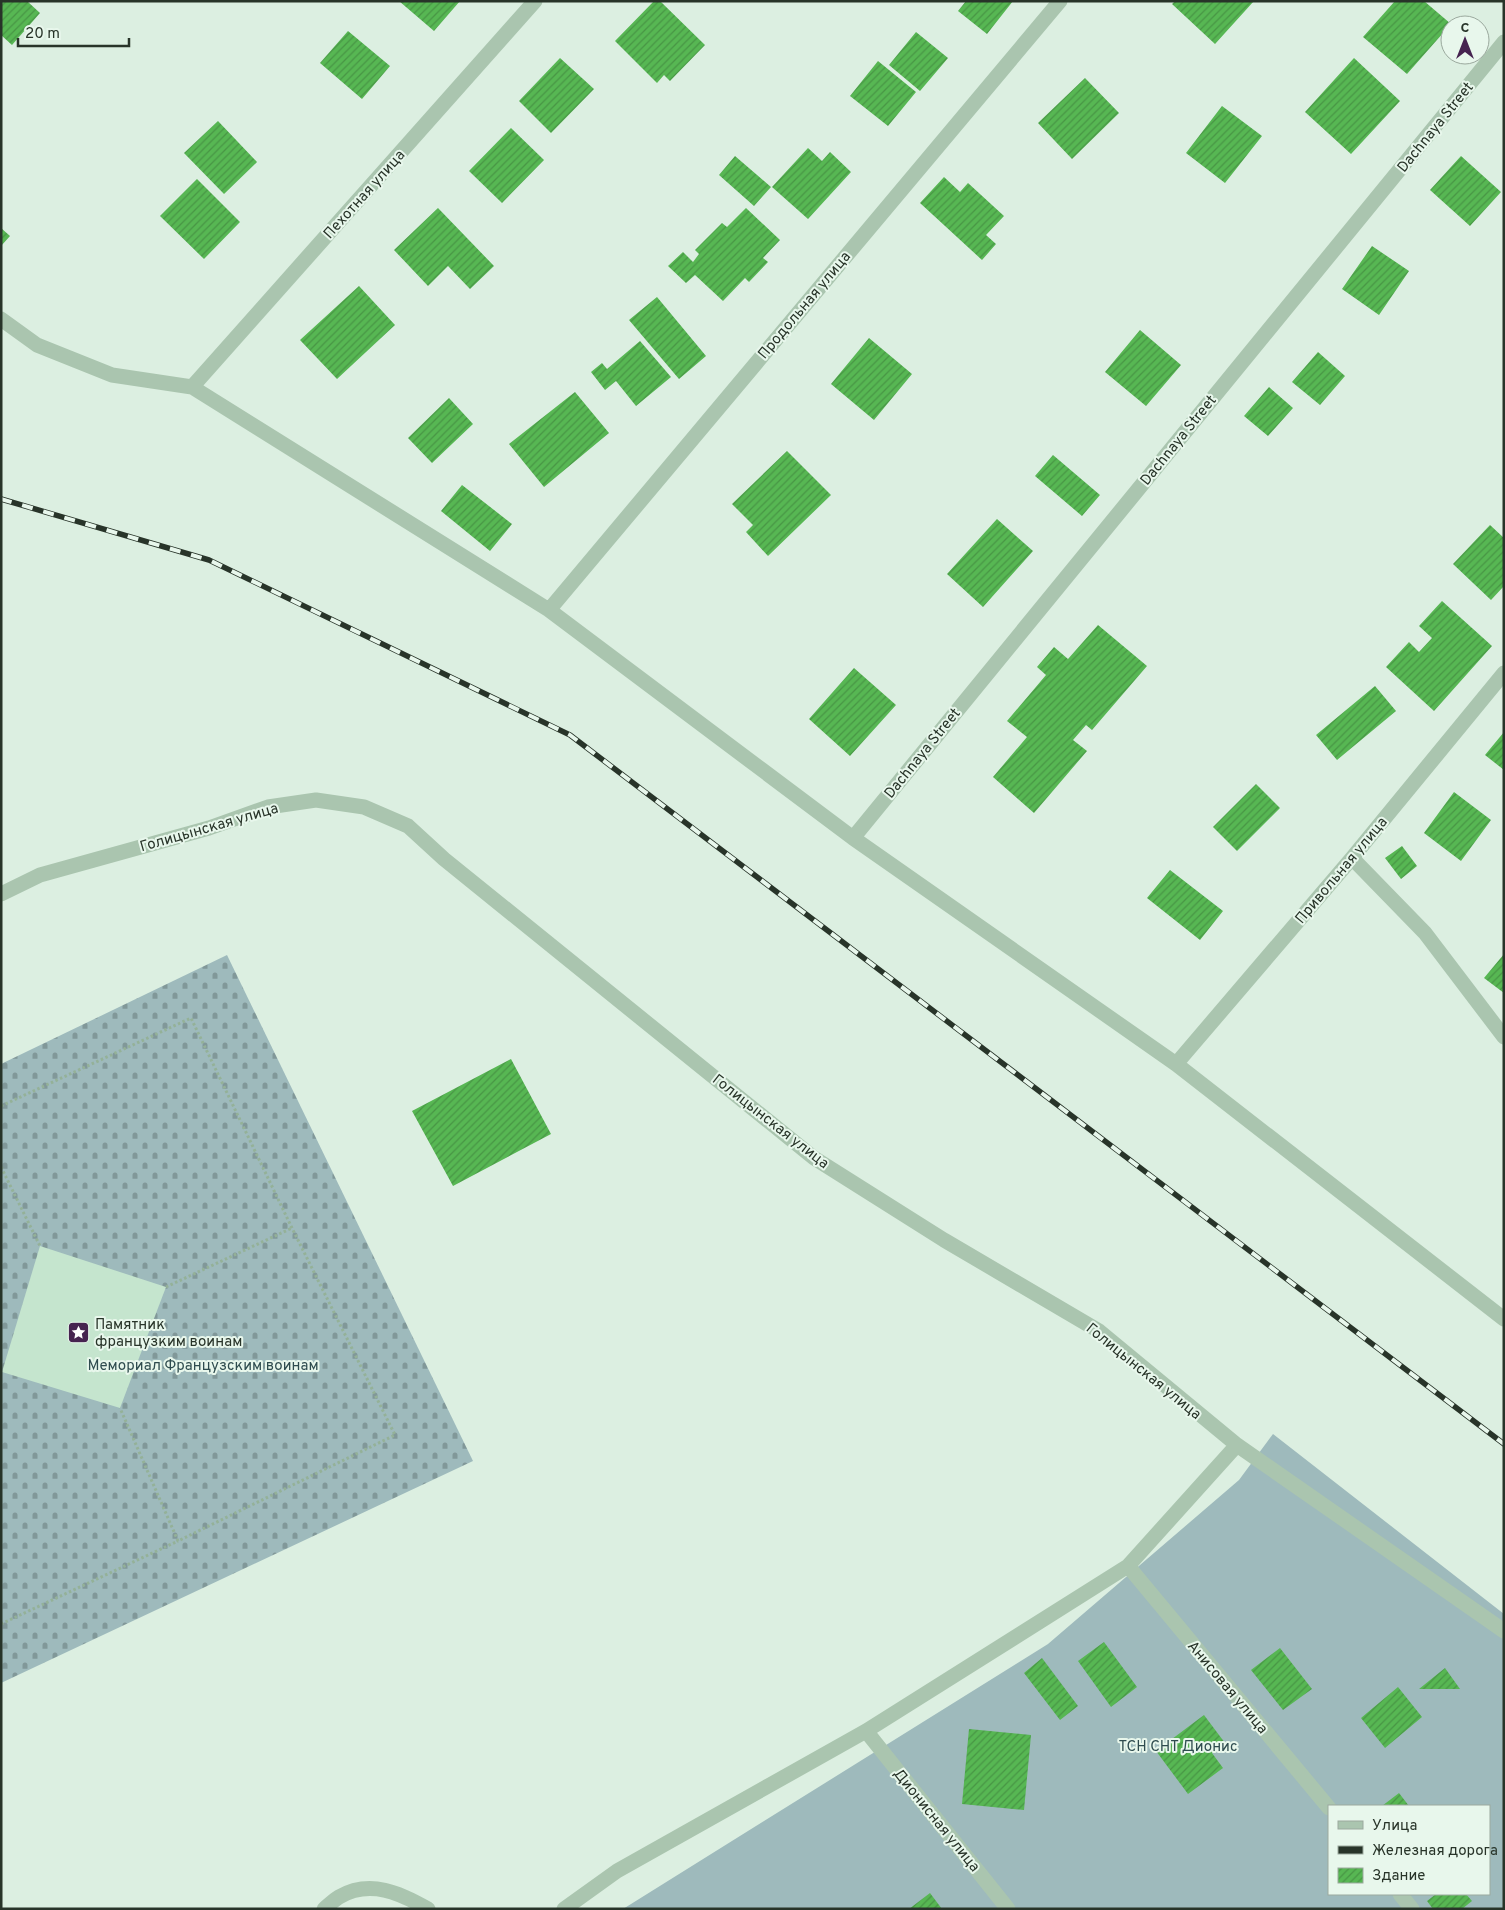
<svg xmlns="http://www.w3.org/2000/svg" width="1505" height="1910" viewBox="0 0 1505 1910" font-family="Overpass,sans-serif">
<defs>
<pattern id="cemetery-stones" width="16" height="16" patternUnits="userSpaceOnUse" patternTransform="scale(1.25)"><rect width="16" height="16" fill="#9ebabc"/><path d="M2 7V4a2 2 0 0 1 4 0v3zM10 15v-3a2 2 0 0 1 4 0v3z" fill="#819899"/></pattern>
<pattern id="building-hatch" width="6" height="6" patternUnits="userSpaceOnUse" patternTransform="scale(1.25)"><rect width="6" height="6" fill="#57b753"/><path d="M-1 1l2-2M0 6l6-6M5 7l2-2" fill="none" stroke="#489645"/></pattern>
</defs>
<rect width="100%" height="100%" fill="#dcefe1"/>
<path fill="url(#cemetery-stones)" d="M227 955 473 1461 1 1683V1064Z"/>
<path fill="#9ebabc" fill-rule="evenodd" d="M1273 1434 1504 1614V1909H623L1048 1644 1239 1480ZM1329 1806H1489V1894H1329Z"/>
<path fill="#c5e5ce" d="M40 1246 166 1287 120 1408 2 1372Z"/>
<path fill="url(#building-hatch)" d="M1 1H27L40 13 12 45 1 35Z
M399 1H460L434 31Z
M654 1H660L705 45 670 81 664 75 657 83 615 41Z
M966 1H1013L987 34 958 11Z
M1175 1H1254L1215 44 1172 4Z
M1395 1H1424L1451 24 1407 74 1363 37Z
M348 31 390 66 362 99 320 63Z
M916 32 948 58 920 91 889 65Z
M560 58 594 89 551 133 519 101Z
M1354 58 1400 101 1351 154 1305 112Z
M878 61 916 92 888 126 850 96Z
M1085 78 1119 113 1072 159 1038 123Z
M1222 106 1262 136 1225 183 1186 153Z
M218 121 257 162 224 194 184 153Z
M511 128 544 160 502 203 469 171Z
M808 148 822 161 830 152 851 172 808 219 772 187Z
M735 156 771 187 754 206 719 175Z
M1461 156 1501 192 1470 226 1430 190Z
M944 177 960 192 968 183 1004 216 986 235 996 244 982 260 920 203Z
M197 179 240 222 204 259 160 216Z
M438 208 494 266 470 289 448 266 428 286 394 250Z
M746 208 780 240 763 258 768 262 749 282 745 278 723 301 695 275 686 283 668 266 683 252 693 262 699 254 695 250 722 223 727 227Z
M1 228 10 236 1 246Z
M1372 246 1409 271 1379 315 1342 289Z
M359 286 395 325 337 379 300 340Z
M657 297 706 356 679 379 629 320Z
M1140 330 1181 365 1146 406 1105 372Z
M869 338 912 374 874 420 831 384Z
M640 341 671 377 636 406 616 381 605 390 591 372 602 363 607 369Z
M1318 352 1345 376 1320 405 1292 382Z
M1269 387 1293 408 1268 436 1244 416Z
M575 392 609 433 544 487 509 444Z
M449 398 473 424 432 463 408 438Z
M787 451 831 495 768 556 746 532 753 525 732 504Z
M1053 455 1100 495 1082 516 1035 476Z
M462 485 512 524 490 551 441 511Z
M997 519 1033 551 983 607 947 574Z
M1490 525 1504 538V586L1491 600 1453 564Z
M1442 601 1492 646 1434 711 1386 667 1409 642 1419 652 1432 638 1419 626Z
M1098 625 1147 666 1092 730 1086 725 1073 740 1087 751 1034 813 993 777 1027 737 1007 721 1046 675 1037 667 1054 647 1068 659Z
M854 668 896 705 850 756 809 719Z
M1375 686 1396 711 1337 760 1316 735Z
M1504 732V770L1485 755Z
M1256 784 1280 808 1237 851 1213 827Z
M1454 792 1491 820 1461 861 1424 833Z
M1402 846 1417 866 1401 879 1385 858Z
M1170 870 1223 911 1200 940 1147 898Z
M1504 954V993L1484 978Z
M511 1059 551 1134 453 1186 412 1111Z
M1104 1642 1137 1687 1111 1707 1078 1661Z
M1280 1648 1312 1689 1283 1710 1251 1670Z
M1042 1658 1078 1706 1060 1720 1024 1673Z
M1445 1668 1460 1689H1419Z
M1398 1687 1422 1717 1385 1748 1361 1718Z
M1204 1715 1225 1743 1212 1753 1223 1768 1188 1794 1156 1751Z
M969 1729 1031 1735 1024 1810 962 1804Z
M1399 1793 1409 1806H1382Z
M930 1893 942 1909H909Z
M1436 1894H1466L1472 1901 1462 1909H1433L1427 1901Z"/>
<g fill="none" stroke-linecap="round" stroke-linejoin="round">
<path stroke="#94b198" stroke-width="3" stroke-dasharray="2.5 2.5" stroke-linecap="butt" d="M1 1106 191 1018 292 1228 395 1435 178 1541 120 1408
M1 1167 40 1246
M166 1287 292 1228
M1 1372H2
M1 1624 178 1541"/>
<path stroke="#aac5af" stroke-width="15" d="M1 319 37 345 112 375 192 387 549 610 853 838 1176 1064 1504 1319
M192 387 535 1
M549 610 1060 1
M853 838 1504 42
M1352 858 1425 933 1504 1037
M1 894 40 875 209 828 268 807 316 800 364 807 408 826 444 859 814 1158 944 1240 1099 1331 1237 1445 1504 1631
M1176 1064 1352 858 1504 673
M1128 1566 1329 1808
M866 1731 1008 1909
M1400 1894 1412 1909
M324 1909C329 1905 334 1900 339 1897 370 1879 400 1893 428 1909
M564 1909 617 1871 866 1731 1128 1566 1237 1445"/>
<defs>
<path id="rail" d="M1 499 209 560 570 735 1504 1444"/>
</defs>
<use href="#rail" stroke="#283429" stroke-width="5.5"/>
<use href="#rail" stroke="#e8f7ec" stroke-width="4" stroke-dasharray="11" stroke-linecap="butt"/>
</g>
<defs>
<symbol id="sight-square" viewBox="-11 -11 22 22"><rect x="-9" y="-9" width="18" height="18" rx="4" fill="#462350" stroke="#e8f7ec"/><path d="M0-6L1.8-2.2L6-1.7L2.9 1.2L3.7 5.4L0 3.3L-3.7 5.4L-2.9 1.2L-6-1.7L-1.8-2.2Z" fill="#fff"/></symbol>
</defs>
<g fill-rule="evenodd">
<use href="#sight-square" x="66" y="1320" width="25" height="25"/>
</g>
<g text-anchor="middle" stroke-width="4" stroke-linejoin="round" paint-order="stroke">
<g font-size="15" fill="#283429" stroke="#e8f7ec">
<text transform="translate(1435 127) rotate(-51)" y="5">Dachnaya Street</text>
<text transform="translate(364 194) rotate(-48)" y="5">Пехотная улица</text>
<text transform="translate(804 305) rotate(-50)" y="5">Продольная улица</text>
<text transform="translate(1178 440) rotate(-51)" y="5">Dachnaya Street</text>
<text transform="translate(922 753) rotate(-51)" y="5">Dachnaya Street</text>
<text transform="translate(209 827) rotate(-16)" y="5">Голицынская улица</text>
<text transform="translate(1341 870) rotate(-50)" y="5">Привольная улица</text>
<text transform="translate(771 1121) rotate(38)" y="5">Голицынская улица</text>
<text transform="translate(1144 1371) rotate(39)" y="5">Голицынская улица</text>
<text transform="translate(1228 1687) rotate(50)" y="5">Анисовая улица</text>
<text transform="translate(937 1820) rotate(51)" y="5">Дионисная улица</text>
</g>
<g font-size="15" fill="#283429" stroke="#e8f7ec" text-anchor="start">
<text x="95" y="1329">Памятник<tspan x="95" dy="17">французким воинам</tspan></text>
</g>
<g font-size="15" fill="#2f4c4f" stroke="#e8f7ec">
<text x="203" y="1370">Мемориал Французским воинам</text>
<text x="1178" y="1751">ТСН СНТ Дионис</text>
</g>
</g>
<rect width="1505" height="1910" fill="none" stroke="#283429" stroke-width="5"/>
<rect x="1328" y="1805" width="162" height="90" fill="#e8f7ec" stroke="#9ba99e"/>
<rect x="1338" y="1821" width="25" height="8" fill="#aac5af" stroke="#9ba99e"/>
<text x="1372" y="1830" font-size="15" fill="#283429">Улица</text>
<rect x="1338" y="1846" width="25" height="8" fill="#283429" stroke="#9ba99e"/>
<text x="1372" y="1855" font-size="15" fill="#283429">Железная дорога</text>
<rect x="1338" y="1868" width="25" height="15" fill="url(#building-hatch)" stroke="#9ba99e"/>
<text x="1372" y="1880" font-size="15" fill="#283429">Здание</text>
<g transform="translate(1465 40)"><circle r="24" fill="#e8f7ec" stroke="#9ba99e"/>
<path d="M0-4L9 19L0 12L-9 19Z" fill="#462350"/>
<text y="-8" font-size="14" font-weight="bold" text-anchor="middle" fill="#283429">С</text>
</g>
<path d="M18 38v8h111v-8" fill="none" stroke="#283429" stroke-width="2.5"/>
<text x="25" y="38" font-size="15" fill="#283429" stroke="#e8f7ec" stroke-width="4" paint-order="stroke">20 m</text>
</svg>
